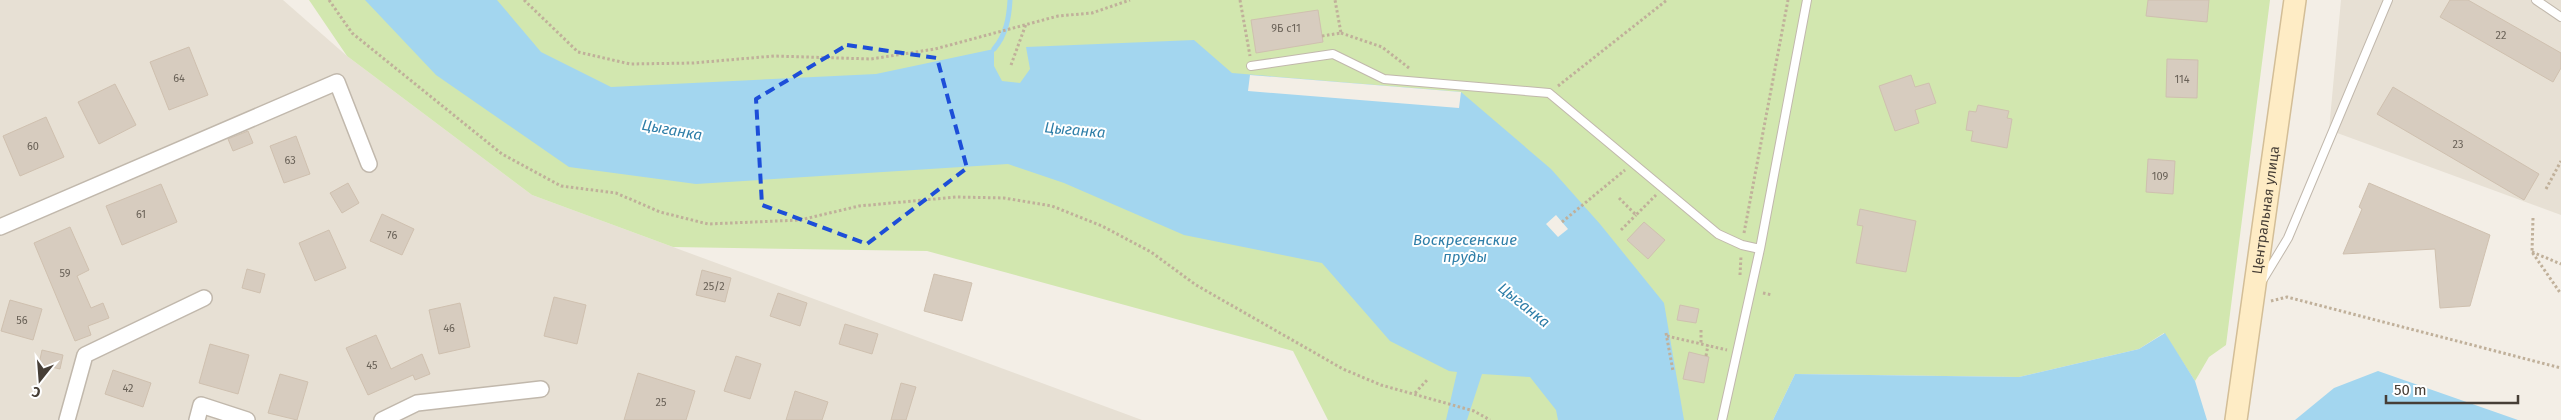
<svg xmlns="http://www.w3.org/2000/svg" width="2561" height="420" viewBox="0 0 2561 420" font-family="'Fira Sans',sans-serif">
<rect width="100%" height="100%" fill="#f3eee6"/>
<path fill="#e7e0d4" d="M0 0H283L347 56 532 195 1142 420H0Z
M2341 0H2561V215L2329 130Z"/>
<path fill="#d2e7af" d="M309 0H2270L2226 345 2209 357 2195 381 2164 333 2139 349 2019 377 1795 374 1773 420H1328L1293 351 927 251 673 247 532 195 347 56Z"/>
<path fill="#a3d6ef" d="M365 0H497L541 52 611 87 876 74 994 49V66L1002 81 1020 83 1030 69 1026 47 1194 40 1232 73 1461 92 1551 169 1600 224 1664 303 1684 420H1558L1556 410 1530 377 1482 374 1467 420H1446L1457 372 1449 371 1390 341 1322 263 1184 235 1064 183 1008 164 696 184 569 167 436 75Z
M2165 333 2195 381 2207 420H1773L1795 374 2019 377 2139 349Z
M2378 371 2518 420H2295L2334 388Z"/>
<path fill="#f3eee6" d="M1250 75 1461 92 1459 108 1248 91Z
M1556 215 1568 229 1558 237 1546 224Z"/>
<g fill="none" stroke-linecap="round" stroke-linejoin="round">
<path stroke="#a3d6ef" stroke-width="5" d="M994 49C1006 35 1009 18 1010 0"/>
</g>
<path fill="#d7ccbf" stroke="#cfc0af" d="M2148 0H2209L2207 22 2146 16Z
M2450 0H2468L2561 53V68L2553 82 2440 17Z
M1318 10 1323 42 1256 53 1251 20Z
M189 47 208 95 169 110 150 62Z
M2167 59 2198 60 2197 98 2166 97Z
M1911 75 1915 87 1929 83 1936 103 1915 110 1919 123 1895 131 1879 86Z
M115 84 136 125 99 144 78 102Z
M2393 87 2539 174 2524 200 2377 114Z
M1978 105 2009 111 2007 118 2012 119 2007 148 1971 141 1973 131 1966 130 1969 111 1976 112Z
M46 117 64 157 20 176 3 136Z
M248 131 253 143 233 151 228 139Z
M296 136 310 174 284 183 270 146Z
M2148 159 2175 161 2173 194 2146 192Z
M348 183 359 203 342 213 330 193Z
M2369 183 2490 235 2470 306 2440 308 2435 249 2343 254 2362 209 2359 207Z
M161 184 177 222 122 245 106 206Z
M1860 209 1916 221 1906 272 1856 263 1863 226 1857 225Z
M382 214 414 229 402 255 370 241Z
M1644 222 1665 240 1648 259 1627 240Z
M70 227 89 270 77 276 91 308 103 303 109 318 88 326 91 335 75 341 34 243Z
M329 230 346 268 315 281 299 243Z
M247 269 265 274 260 293 242 288Z
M702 270 731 278 725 302 696 295Z
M934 274 972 283 962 321 924 311Z
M778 293 807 303 800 326 770 316Z
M554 297 586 305 577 344 544 336Z
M10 300 42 309 33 340 1 331Z
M460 303 470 347 439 354 429 310Z
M1680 305 1699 309 1696 323 1677 320Z
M845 324 878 334 872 354 839 344Z
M376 335 391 369 422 354 430 374 415 380 413 375 368 395 346 348Z
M210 344 249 355 238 394 199 383Z
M42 350 63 355 60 369 39 364Z
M1689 352 1709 357 1704 383 1683 379Z
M736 356 761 364 750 399 724 391Z
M113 370 151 383 143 407 105 394Z
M638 373 695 391 686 420H624Z
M280 374 308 382 297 420 268 413Z
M901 383 916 387 906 420H891Z
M795 391 828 402 822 420H786Z"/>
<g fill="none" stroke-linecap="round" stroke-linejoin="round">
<defs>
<path id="lane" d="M2536 0 2561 17
M1251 66 1333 54 1384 79 1549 93 1718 234 1742 245 1760 249
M2262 281 2288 238 2388 0
M1722 420 1760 249 1807 0"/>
<path id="street" d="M0 227 337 82 369 164
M67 420 85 355 204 298
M197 420 201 405 247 420
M382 420 417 403 541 389"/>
<g id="secondary">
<path id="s1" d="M2236 420 2295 0"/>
</g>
</defs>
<use href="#lane" stroke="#c1b8ac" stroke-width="10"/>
<use href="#street" stroke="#c1b8ac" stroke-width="18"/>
<use href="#secondary" stroke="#d3be97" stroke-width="24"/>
<path stroke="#c0b09a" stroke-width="3" stroke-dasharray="2.5 2.5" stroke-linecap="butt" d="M329 0 352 33 502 154 561 186 616 193 660 212 708 224 800 220 859 206 956 197 1004 198 1052 206 1102 226 1151 252 1196 285 1343 369 1381 385 1474 411 1490 420
M524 0 578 52 630 64 693 63 774 56 871 59 935 49 1058 16 1092 13 1130 0
M1240 0 1250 56
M1341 33 1382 47 1409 68
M1322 36 1341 33 1335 0
M1011 65 1026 24
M1558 86 1667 0
M2546 189 2561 161
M1619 198 1636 215 1656 195
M2533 218 2532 252 2561 294
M1562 222 1625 170
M1621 230 1636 215
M1744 233 1788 0
M2532 252 2561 264
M1740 275 1741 256
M1763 293 1772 295
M2271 301 2287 297 2561 368
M1701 330V344
M1666 333 1673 371
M1667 336 1727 350
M1706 356 1708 345
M1415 393 1428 379"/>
<use href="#lane" stroke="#fff" stroke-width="8"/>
<use href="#street" stroke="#fff" stroke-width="15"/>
<use href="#secondary" stroke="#feecc5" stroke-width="21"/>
</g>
<path fill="none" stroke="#1d4ed8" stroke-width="4" stroke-dasharray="10 6" stroke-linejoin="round" d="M847 45 937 58 967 168 867 244 762 205 756 99Z"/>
<g text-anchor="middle" stroke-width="4" stroke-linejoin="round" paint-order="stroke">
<g font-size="11" fill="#6a6258">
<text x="1286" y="32">9Б с11</text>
<text x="2501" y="39">22</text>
<text x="179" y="82">64</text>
<text x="2182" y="83">114</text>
<text x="2458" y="148">23</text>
<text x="33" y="150">60</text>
<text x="290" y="164">63</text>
<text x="2160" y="180">109</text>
<text x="141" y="218">61</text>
<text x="392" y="239">76</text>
<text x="65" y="277">59</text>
<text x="714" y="290">25/2</text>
<text x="22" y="324">56</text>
<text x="449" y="332">46</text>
<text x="372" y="369">45</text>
<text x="128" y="392">42</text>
<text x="661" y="406">25</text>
</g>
<g font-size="14" fill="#463e36" stroke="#fff">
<text dy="5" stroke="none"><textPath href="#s1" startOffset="212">Центральная улица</textPath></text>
</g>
<g font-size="15" font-style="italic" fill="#2e7ea8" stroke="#fff">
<text transform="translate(672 130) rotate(10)" y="5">Цыганка</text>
<text transform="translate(1075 130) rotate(5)" y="5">Цыганка</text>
<text x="1465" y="245">Воскресенские<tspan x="1465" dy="17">пруды</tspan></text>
<text transform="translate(1524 305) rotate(39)" y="5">Цыганка</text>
</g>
</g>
<g transform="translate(40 380) rotate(197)" stroke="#ffffff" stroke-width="4" paint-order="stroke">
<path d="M0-4L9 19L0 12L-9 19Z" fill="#463e36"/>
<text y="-8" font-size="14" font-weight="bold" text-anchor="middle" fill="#463e36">С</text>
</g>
<path d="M2386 395v8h132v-8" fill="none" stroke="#463e36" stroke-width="2.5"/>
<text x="2394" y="395" font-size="15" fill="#463e36" stroke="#ffffff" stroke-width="4" paint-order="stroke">50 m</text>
</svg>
